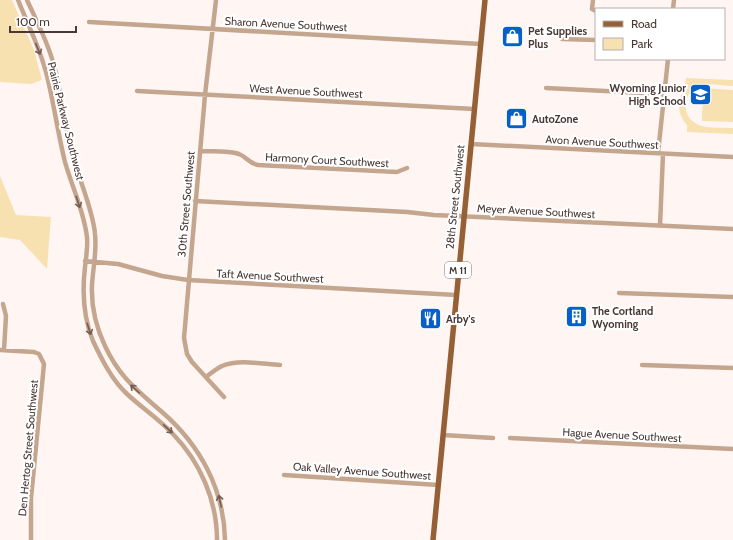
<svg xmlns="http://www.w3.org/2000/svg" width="733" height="540" viewBox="0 0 733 540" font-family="Cabin,sans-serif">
<rect width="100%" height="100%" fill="#fff6f4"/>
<path fill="#f8e1b1" d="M0 0H12L34 50 42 80 31 84 0 82Z
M686 78 733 80V86C723 86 708 82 699 86 681 93 681 118 699 125 708 129 723 127 733 128V134L687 132V125C676 113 676 96 689 85L685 84Z
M703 88 733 90V122L702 121Z
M0 176 16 215 51 217 47 269 20 240 0 237Z"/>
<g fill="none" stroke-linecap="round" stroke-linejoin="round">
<path stroke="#c4a68f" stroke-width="4.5" d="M18 0C28 25 41 50 47 76 54 104 58 134 65 162 72 187 84 211 87 237 88 247 86 258 85 267 82 293 83 317 93 341 102 360 112 380 127 394 142 408 159 419 173 434 200 462 217 500 217 540
M27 0C38 24 50 47 56 73 62 100 65 129 73 156 79 180 93 210 95 234 97 251 93 268 92 285 91 306 96 327 105 346 120 378 137 390 162 412 200 445 224 489 225 540
M216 0 205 95 184 338 187 354 192 362 224 397
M593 0 592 9 596 11
M673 9 674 0
M89 22 481 44
M562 39 596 40
M546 88 664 94
M137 91 474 109
M471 144 733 157
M200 151C212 152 227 150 239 154 247 157 248 163 258 165L397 172 407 168
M658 153 668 59
M195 201 407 212 434 215 733 229
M660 226 663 154
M85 261 118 264 162 276 188 280 456 295
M619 293 733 297
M3 304 6 316 4 350
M0 350 34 352 39 354 44 364 31 498V540
M642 365 733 368
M206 377C211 373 216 369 222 366 239 359 262 364 280 365
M443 435 493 438
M510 438 733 449
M284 475 438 485"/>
<path stroke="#956035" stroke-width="5.5" d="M433 540 485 0"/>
</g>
<defs><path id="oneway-shaft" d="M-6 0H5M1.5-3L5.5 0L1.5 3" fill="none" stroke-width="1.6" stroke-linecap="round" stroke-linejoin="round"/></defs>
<g stroke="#745e54">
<use href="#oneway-shaft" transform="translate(38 49) rotate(68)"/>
<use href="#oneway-shaft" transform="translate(78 202) rotate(72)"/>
<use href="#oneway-shaft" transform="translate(89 329) rotate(72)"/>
<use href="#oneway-shaft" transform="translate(135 389) rotate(-138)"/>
<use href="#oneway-shaft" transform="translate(168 429) rotate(43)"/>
<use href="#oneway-shaft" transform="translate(220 501) rotate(-102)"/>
</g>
<defs>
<symbol id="shop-square" viewBox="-11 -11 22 22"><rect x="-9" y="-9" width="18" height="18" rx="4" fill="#075fc8" stroke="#fff"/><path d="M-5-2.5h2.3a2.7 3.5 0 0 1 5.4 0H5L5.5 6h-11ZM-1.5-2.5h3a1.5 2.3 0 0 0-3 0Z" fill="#fff"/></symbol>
<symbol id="school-square" viewBox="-11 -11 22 22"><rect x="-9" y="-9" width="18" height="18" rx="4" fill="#075fc8" stroke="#fff"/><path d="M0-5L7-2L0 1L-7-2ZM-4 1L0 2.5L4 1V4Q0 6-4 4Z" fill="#fff"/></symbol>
<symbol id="building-square" viewBox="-11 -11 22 22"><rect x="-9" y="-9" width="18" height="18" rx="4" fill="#075fc8" stroke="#fff"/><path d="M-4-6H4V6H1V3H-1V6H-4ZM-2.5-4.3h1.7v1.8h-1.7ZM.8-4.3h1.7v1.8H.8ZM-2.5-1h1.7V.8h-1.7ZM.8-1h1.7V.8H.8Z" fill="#fff"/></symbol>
<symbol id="restaurant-square" viewBox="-11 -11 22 22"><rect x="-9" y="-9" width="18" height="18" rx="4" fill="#075fc8" stroke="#fff"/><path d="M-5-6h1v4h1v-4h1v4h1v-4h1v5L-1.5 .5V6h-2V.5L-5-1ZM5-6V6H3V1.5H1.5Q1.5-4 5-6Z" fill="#fff"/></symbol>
</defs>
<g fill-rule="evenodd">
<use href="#shop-square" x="500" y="24" width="25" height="25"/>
<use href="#school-square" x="688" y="82" width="25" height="25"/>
<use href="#shop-square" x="504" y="106" width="25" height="25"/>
<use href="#building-square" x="564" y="304" width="25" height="25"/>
<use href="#restaurant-square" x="418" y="306" width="25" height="25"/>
</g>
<g text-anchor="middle" stroke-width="4" stroke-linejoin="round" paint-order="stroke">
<rect fill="#fff" stroke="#807472" stroke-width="1" x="445" y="262" width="26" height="16" rx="3"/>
<g font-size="10" font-weight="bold" fill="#493835">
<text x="458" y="274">M 11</text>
</g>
<g font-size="11" fill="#493835" stroke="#fff">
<text transform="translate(286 24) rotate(3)" y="4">Sharon Avenue Southwest</text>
<text transform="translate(306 91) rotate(3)" y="4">West Avenue Southwest</text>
<text transform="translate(66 121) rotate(76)" y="4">Prairie Parkway Southwest</text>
<text transform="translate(602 142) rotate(3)" y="4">Avon Avenue Southwest</text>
<text transform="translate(327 160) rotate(3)" y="4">Harmony Court Southwest</text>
<text transform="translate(455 197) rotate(-84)" y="4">28th Street Southwest</text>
<text transform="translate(186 204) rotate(-85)" y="4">30th Street Southwest</text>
<text transform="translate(536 211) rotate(3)" y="4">Meyer Avenue Southwest</text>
<text transform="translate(270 276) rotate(3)" y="4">Taft Avenue Southwest</text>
<text transform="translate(622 435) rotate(3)" y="4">Hague Avenue Southwest</text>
<text transform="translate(28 448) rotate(-85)" y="4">Den Hertog Street Southwest</text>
<text transform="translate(362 471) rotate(4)" y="4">Oak Valley Avenue Southwest</text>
</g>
<g font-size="11" font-weight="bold" fill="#493835" stroke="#fff" text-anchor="start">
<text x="528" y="35">Pet Supplies<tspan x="528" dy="13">Plus</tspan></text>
<text x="686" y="92" text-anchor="end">Wyoming Junior<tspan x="686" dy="13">High School</tspan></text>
<text x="532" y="123">AutoZone</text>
<text x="592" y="315">The Cortland<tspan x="592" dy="13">Wyoming</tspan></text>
<text x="446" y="323">Arby's</text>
</g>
</g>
<rect x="595" y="8" width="130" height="52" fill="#ffffff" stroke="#b6afae"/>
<rect x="603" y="21" width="20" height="6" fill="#956035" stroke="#b6afae"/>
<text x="631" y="28" font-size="12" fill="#493835">Road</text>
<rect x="603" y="38" width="20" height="12" fill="#f8e1b1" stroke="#b6afae"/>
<text x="631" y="48" font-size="12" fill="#493835">Park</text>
<path d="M10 26v6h66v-6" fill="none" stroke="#493835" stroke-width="2"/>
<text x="16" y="26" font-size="12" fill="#493835" stroke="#ffffff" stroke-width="3" paint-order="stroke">100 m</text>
</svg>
